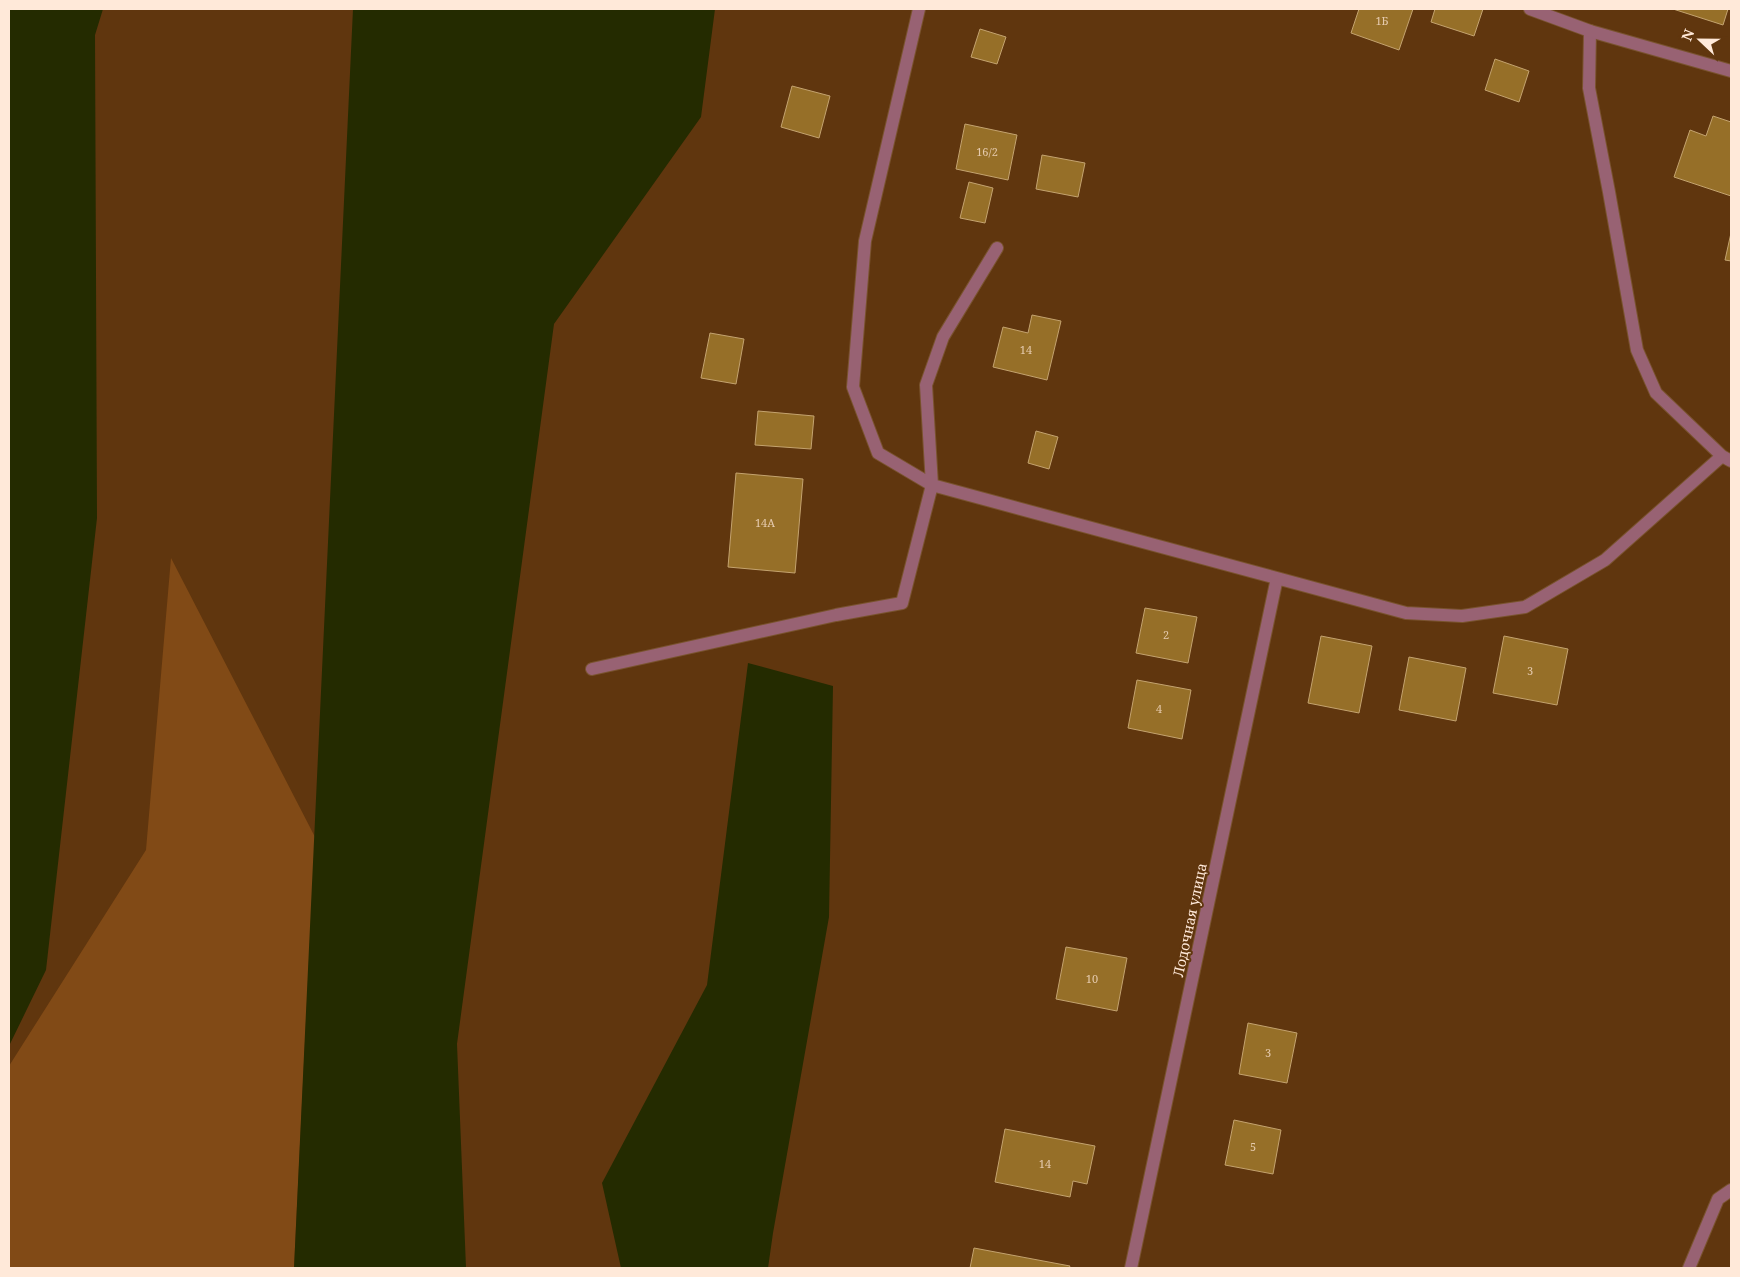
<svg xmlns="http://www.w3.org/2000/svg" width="1740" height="1277" viewBox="0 0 1740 1277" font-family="'Noto Serif',serif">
<rect width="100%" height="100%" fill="#60360e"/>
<path fill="#814a16" d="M171 558 315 837 294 1268H9V1066L146 850Z"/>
<path fill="#242b00" d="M9 9H103L95 35 97 518 46 970 9 1046Z
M353 9H715L701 117 554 324 457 1044 466 1268H294Z
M748 663 833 686 829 917 773 1233 768 1268H621L602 1183 707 985Z"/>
<path fill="#966f28" stroke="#c4a36f" d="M1359 9H1413L1399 50 1351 33Z
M1435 9H1483L1474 36 1431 22Z
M1673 9H1728L1723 25Z
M980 29 1006 37 997 64 971 57Z
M1495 59 1529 71 1519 102 1485 90Z
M792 86 830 96 819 138 781 127Z
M1713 116 1731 122V196L1674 177 1690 130 1706 136Z
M965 124 1017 135 1008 180 956 169Z
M1042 155 1085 163 1078 197 1036 189Z
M969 182 993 188 985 223 960 218Z
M1731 233V261L1725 260Z
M1032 315 1061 321 1047 380 993 367 1003 327 1028 333Z
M710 333 744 339 736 384 701 378Z
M758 411 814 416 811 449 755 445Z
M1036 431 1058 437 1049 469 1028 463Z
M736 473 803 479 795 573 728 567Z
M1145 608 1197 617 1188 663 1136 653Z
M1321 636 1372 646 1359 713 1308 703Z
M1504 636 1568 649 1557 705 1493 693Z
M1409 657 1466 668 1456 721 1399 710Z
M1137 680 1191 690 1182 739 1128 728Z
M1066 947 1127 958 1117 1011 1056 999Z
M1248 1023 1297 1033 1287 1083 1239 1074Z
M1234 1120 1281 1130 1273 1174 1225 1165Z
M1005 1129 1095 1146 1087 1184 1073 1181 1070 1197 995 1182Z
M974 1248 1070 1266 1069 1268H970Z"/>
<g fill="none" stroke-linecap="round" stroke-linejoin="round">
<defs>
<path id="lane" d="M919 9 865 241 853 387 878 453 932 485
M1590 31 1589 88 1609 192 1637 350 1656 393 1722 456
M932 485 926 385 943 337 997 248
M592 669 836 615 902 603 932 485 1406 613 1462 616 1525 607 1605 560 1722 456 1731 461
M1131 1268 1277 578
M1689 1268 1718 1199 1731 1190"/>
<path id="street" d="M1530 9 1590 31 1731 71"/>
</defs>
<use href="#lane" stroke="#79532e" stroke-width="14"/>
<use href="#street" stroke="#79532e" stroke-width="14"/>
<use href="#lane" stroke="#986273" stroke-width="12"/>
<use href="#street" stroke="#986273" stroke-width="12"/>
</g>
<g text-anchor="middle" stroke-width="4" stroke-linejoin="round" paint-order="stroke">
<g font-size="11" fill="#e5caad">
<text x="1382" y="25">1Б</text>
<text x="987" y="156">16/2</text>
<text x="1026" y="354">14</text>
<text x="765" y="527">14А</text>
<text x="1166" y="639">2</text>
<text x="1530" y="675">3</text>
<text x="1159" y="713">4</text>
<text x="1092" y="983">10</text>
<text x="1268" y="1057">3</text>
<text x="1253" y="1151">5</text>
<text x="1045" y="1168">14</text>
</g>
<g font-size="14" fill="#ffe9d9" stroke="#60360e">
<text transform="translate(1190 920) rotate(-78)" y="5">Лодочная улица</text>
</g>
</g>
<rect width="1740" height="1277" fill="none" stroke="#ffe9d9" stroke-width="20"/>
<g transform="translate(1700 40) rotate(292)" stroke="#60360e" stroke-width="4" paint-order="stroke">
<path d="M0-4L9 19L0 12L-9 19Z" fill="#ffe9d9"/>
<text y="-8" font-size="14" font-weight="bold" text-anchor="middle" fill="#ffe9d9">N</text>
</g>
</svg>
